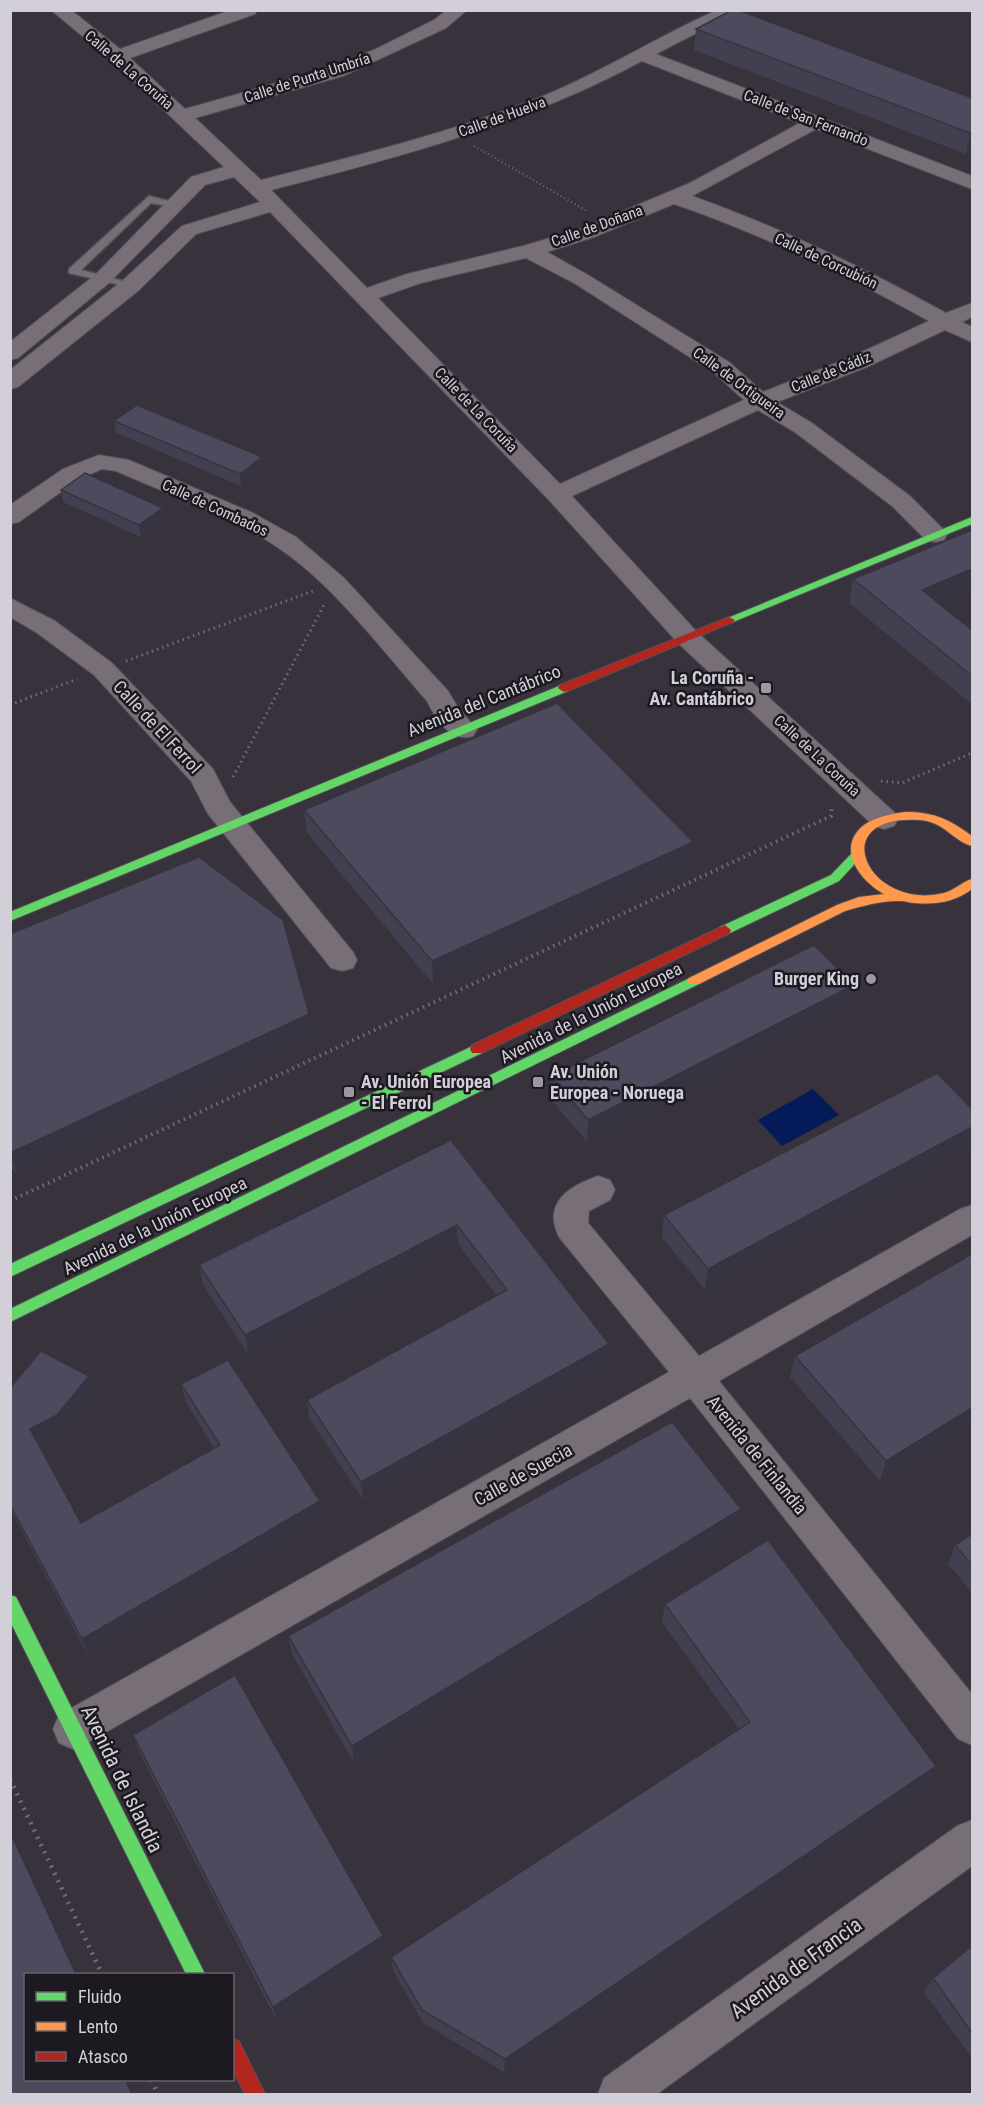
<svg xmlns="http://www.w3.org/2000/svg" width="983" height="2105" viewBox="0 0 983 2105" font-family="'Roboto Condensed',sans-serif">
<rect width="100%" height="100%" fill="#37323c"/>
<path fill="#051a58" d="M813 1089 839 1115 782 1146 758 1120Z"/>
<g fill="none" stroke-linecap="round" stroke-linejoin="round">
<defs>
<path id="lane" d="M149 196 180 204 175 207 151 203 81 270 134 284V288L69 273V269Z"/>
<path id="street" d="M51 10H71L120 49 231 10H257L255 14 130 58 185 109 329 68 376 49 434 20 447 10H467L446 28 343 76 195 118 261 180C355 156 450 133 541 97 602 72 657 37 717 10H741L656 54 972 176V189L816 129 692 196C779 227 865 268 946 313L972 303V317L962 322 972 327V342L945 330 867 367 777 402 812 423 910 496 944 530 947 535 944 540 935 542 926 540 892 506 796 433 758 410 572 496 696 631 894 812 898 819 894 826 884 829 874 826 678 643 548 499 270 212 196 234 138 291 18 387 10 389V370L122 281 182 226 260 202 234 177 205 185 109 283 18 358 10 360V342L95 275 191 177 224 167 111 60ZM642 61 800 123 690 183 580 229 523 246 407 274 367 288 271 190C399 157 525 124 642 61ZM674 204C762 234 848 276 929 321L851 357 763 392 729 362 588 275 547 252 594 237ZM526 258 574 283 713 372 744 400 560 484 378 298 421 283Z
M99 455 129 460 253 513 296 537 344 578 448 691 457 706 477 730 473 736C450 743 436 719 427 701 383 651 332 583 277 547 229 514 169 495 116 471L102 469 79 479 19 522 10 524V505L63 469Z
M10 598 55 621 112 663 213 769 230 802 353 952 357 960 353 968 342 971 331 968 208 814 191 781 94 675 37 633 10 617Z
M598 1176 610 1180 615 1190 610 1200 589 1211 588 1223 699 1356 960 1209 972 1205V1235L719 1381 972 1694V1745L958 1739 690 1398 87 1743 73 1749 59 1743 53 1729 59 1715 669 1372 559 1237C542 1203 569 1186 598 1176Z
M972 1820V1866L657 2094H598L604 2078 957 1826Z"/>
<path id="fast" d="M972 517V524L733 622 729 623 723 620Z
M564 684 570 688 568 691 10 921V912Z
M857 851 863 855 839 881 730 933H720L719 930 720 927 831 875 853 852Z
M694 976 699 978 701 981 699 984 10 1322V1309Z
M477 1044 482 1045 484 1049 482 1053 10 1277V1264Z
M10 1595 16 1597 205 1974H186L10 1621Z"/>
<path id="slow" d="M905 812C932 811 951 820 972 836V846C954 842 945 822 920 820 823 813 867 912 944 893 955 890 962 882 972 879V889C955 902 936 905 915 903 910 903 905 901 901 901 883 900 862 906 845 911L699 984H689L687 981 689 978 837 905 859 897 884 894C860 881 835 848 864 825 875 817 891 814 905 812Z"/>
<path id="jam" d="M729 617 735 620 733 622 568 691 564 692 558 688 560 685Z
M725 925 731 930 730 933 482 1053H472L470 1049 472 1045Z
M232 2039 239 2041 265 2094H245L232 2069Z"/>
</defs>
<use href="#lane" stroke="#534f57" stroke-width="3"/>
<use href="#street" stroke="#534f57" stroke-width="2"/>
<use href="#fast" stroke="#534f57" stroke-width="2"/>
<use href="#slow" stroke="#534f57" stroke-width="2"/>
<use href="#jam" stroke="#534f57" stroke-width="2"/>
<path stroke="#736d75" stroke-width="2" stroke-dasharray="1 3" stroke-linecap="butt" d="M474 146 587 211"/>
<path stroke="#736d75" stroke-width="3" stroke-dasharray="1.5 4" stroke-linecap="butt" d="M126 661 313 591
M10 705 77 679
M233 777 325 603
M881 781 902 783 972 753"/>
<path stroke="#736d75" stroke-width="4" stroke-dasharray="1.5 4.5" stroke-linecap="butt" d="M10 1201 831 816 832 805"/>
<path stroke="#736d75" stroke-width="4.5" stroke-dasharray="2 6" stroke-linecap="butt" d="M10 1779 102 1974
M151 2080 158 2094"/>
<use href="#lane" fill="#786e78" fill-rule="evenodd"/>
<use href="#street" fill="#786e78" fill-rule="evenodd"/>
<use href="#fast" fill="#63d668" fill-rule="evenodd"/>
<use href="#slow" fill="#ff974d" fill-rule="evenodd"/>
<use href="#jam" fill="#b3261e" fill-rule="evenodd"/>
</g>
<path fill="#424050" d="M696 29 972 98V150L966 154 694 50Z
M114 421 263 470 241 486 116 433Z
M61 490 163 508 165 520 141 537 63 502Z
M853 579 940 604 972 630V704L849 603Z
M304 810 690 866 433 984 307 833Z
M10 934 309 1014 312 1037 17 1175 10 1166Z
M854 985 849 1007 587 1142 550 1098 551 1076Z
M937 1073 705 1290 662 1237 664 1215Z
M451 1140 607 1363 363 1500 309 1418 307 1400 497 1296 458 1244 248 1354 203 1285 199 1265Z
M972 1254 880 1481 790 1377 795 1356Z
M181 1384 323 1518 88 1655 10 1509V1388L94 1393 63 1432 39 1445 81 1523 214 1448 186 1402Z
M741 1509 737 1528 354 1763 292 1654 288 1636Z
M972 1534V1593L948 1564 955 1545Z
M665 1604 928 1782 504 2072 423 2023 393 1971 391 1957 739 1729 662 1622Z
M133 1735 385 1951 277 2021 139 1752Z
M972 1946V2058L924 1992 933 1978Z"/>
<path fill="#363441" d="M972 131V150L966 154 970 133Z
M262 457 263 470 241 486 240 474Z
M163 508 165 520 141 537 139 525Z
M972 569V590L918 614 922 590Z
M693 842 690 866 433 984 432 961Z
M854 985 849 1007 587 1142 588 1120Z
M309 1014 312 1037 17 1175 10 1153Z
M972 1127V1146L705 1290 708 1269Z
M457 1225 458 1244 248 1354 245 1335Z
M609 1344 607 1363 363 1500 361 1482Z
M89 1376 94 1393 63 1432 36 1446 30 1429Z
M972 1408V1424L880 1481 886 1461Z
M320 1501 323 1518 88 1655 82 1639Z
M741 1509 737 1528 354 1763 352 1746Z
M936 1766 928 1782 504 2072 505 2059Z
M10 1830 77 1974H76L10 1832Z
M383 1936 385 1951 277 2021 273 2007Z"/>
<path fill="#4d4a5d" stroke="#363441" stroke-width="1.5" d="M732 10H738L972 98V131L970 133 696 29Z
M137 405 262 457 240 474 114 421Z
M85 473 163 508 139 525 61 490Z
M972 530V569L922 590 972 630V676L853 579Z
M557 703 693 842 432 961 304 810Z
M199 857 283 920 309 1014 10 1153V934Z
M814 945 854 985 588 1120 551 1076Z
M937 1073 972 1109V1127L708 1269 664 1215Z
M451 1140 609 1344 361 1482 307 1400 507 1290 457 1225 245 1335 199 1265Z
M972 1254V1408L886 1461 795 1356Z
M41 1351 89 1376 57 1415 30 1429 81 1523 220 1445 181 1384 228 1360 320 1501 82 1639 10 1505V1388Z
M672 1422 741 1509 352 1746 288 1636Z
M972 1534V1565L955 1545Z
M768 1540 936 1766 505 2059 422 2010 391 1957 750 1722 665 1604Z
M235 1675 383 1936 273 2007 133 1735Z
M10 1832 76 1974H26V2079H125L132 2094H10Z
M972 1946V2033L933 1978Z"/>
<g fill="#9c98a2" stroke="#1c1920" stroke-width="2">
<rect x="760" y="682" width="12" height="12" rx="3"/>
<circle cx="871" cy="979" r="6"/>
<rect x="532" y="1076" width="12" height="12" rx="3"/>
<rect x="343" y="1086" width="12" height="12" rx="3"/>
</g>
<g text-anchor="middle" stroke-width="5" stroke-linejoin="round" paint-order="stroke">
<g font-size="15" fill="#d3cfd9" stroke="#1c1920">
<text transform="translate(129 70) rotate(41)" y="5">Calle de La Coruña</text>
<text transform="translate(307 78) rotate(-18)" y="5">Calle de Punta Umbría</text>
<text transform="translate(502 117) rotate(-20)" y="5">Calle de Huelva</text>
<text transform="translate(806 118) rotate(21)" y="5">Calle de San Fernando</text>
<text transform="translate(597 226) rotate(-20)" y="5">Calle de Doñana</text>
<text transform="translate(826 261) rotate(25)" y="5">Calle de Corcubión</text>
<text transform="translate(831 372) rotate(-22)" y="5">Calle de Cádiz</text>
<text transform="translate(739 383) rotate(36)" y="5">Calle de Ortigueira</text>
<text transform="translate(476 410) rotate(46)" y="5">Calle de La Coruña</text>
<text transform="translate(215 508) rotate(25)" y="5">Calle de Combados</text>
<text transform="translate(817 756) rotate(43)" y="5">Calle de La Coruña</text>
</g>
<g font-size="18" font-weight="bold" fill="#d3cfd9" stroke="#1c1920" text-anchor="end">
<text x="754" y="684">La Coruña -<tspan x="754" dy="21">Av. Cantábrico</tspan></text>
<text x="859" y="985">Burger King</text>
<text x="550" y="1078" text-anchor="start">Av. Unión<tspan x="550" dy="21">Europea - Noruega</tspan></text>
<text x="361" y="1088" text-anchor="start">Av. Unión Europea<tspan x="361" dy="21">- El Ferrol</tspan></text>
</g>
<g font-size="18" fill="#d3cfd9" stroke="#1c1920">
<text transform="translate(484 701) rotate(-22)" y="6">Avenida del Cantábrico</text>
<text transform="translate(157 727) rotate(47)" y="6">Calle de El Ferrol</text>
<text transform="translate(591 1013) rotate(-27)" y="6">Avenida de la Unión Europea</text>
<text transform="translate(155 1226) rotate(-26)" y="6">Avenida de la Unión Europea</text>
<text transform="translate(757 1455) rotate(51)" y="6">Avenida de Finlandia</text>
<text transform="translate(523 1475) rotate(-29)" y="6">Calle de Suecia</text>
</g>
<g font-size="21" fill="#d3cfd9" stroke="#1c1920">
<text transform="translate(122 1779) rotate(64)" y="7">Avenida de Islandia</text>
<text transform="translate(796 1968) rotate(-36)" y="7">Avenida de Francia</text>
</g>
</g>
<rect width="983" height="2105" fill="none" stroke="#d3cfd9" stroke-width="24"/>
<rect x="24" y="1973" width="210" height="108" fill="#1c1920" stroke="#65626a" stroke-width="1.5"/>
<rect x="36" y="1992" width="30" height="9" fill="#63d668" stroke="#65626a" stroke-width="1.5"/>
<text x="78" y="2003" font-size="18" fill="#d3cfd9">Fluido</text>
<rect x="36" y="2022" width="30" height="9" fill="#ff974d" stroke="#65626a" stroke-width="1.5"/>
<text x="78" y="2033" font-size="18" fill="#d3cfd9">Lento</text>
<rect x="36" y="2052" width="30" height="9" fill="#b3261e" stroke="#65626a" stroke-width="1.5"/>
<text x="78" y="2063" font-size="18" fill="#d3cfd9">Atasco</text>
</svg>
